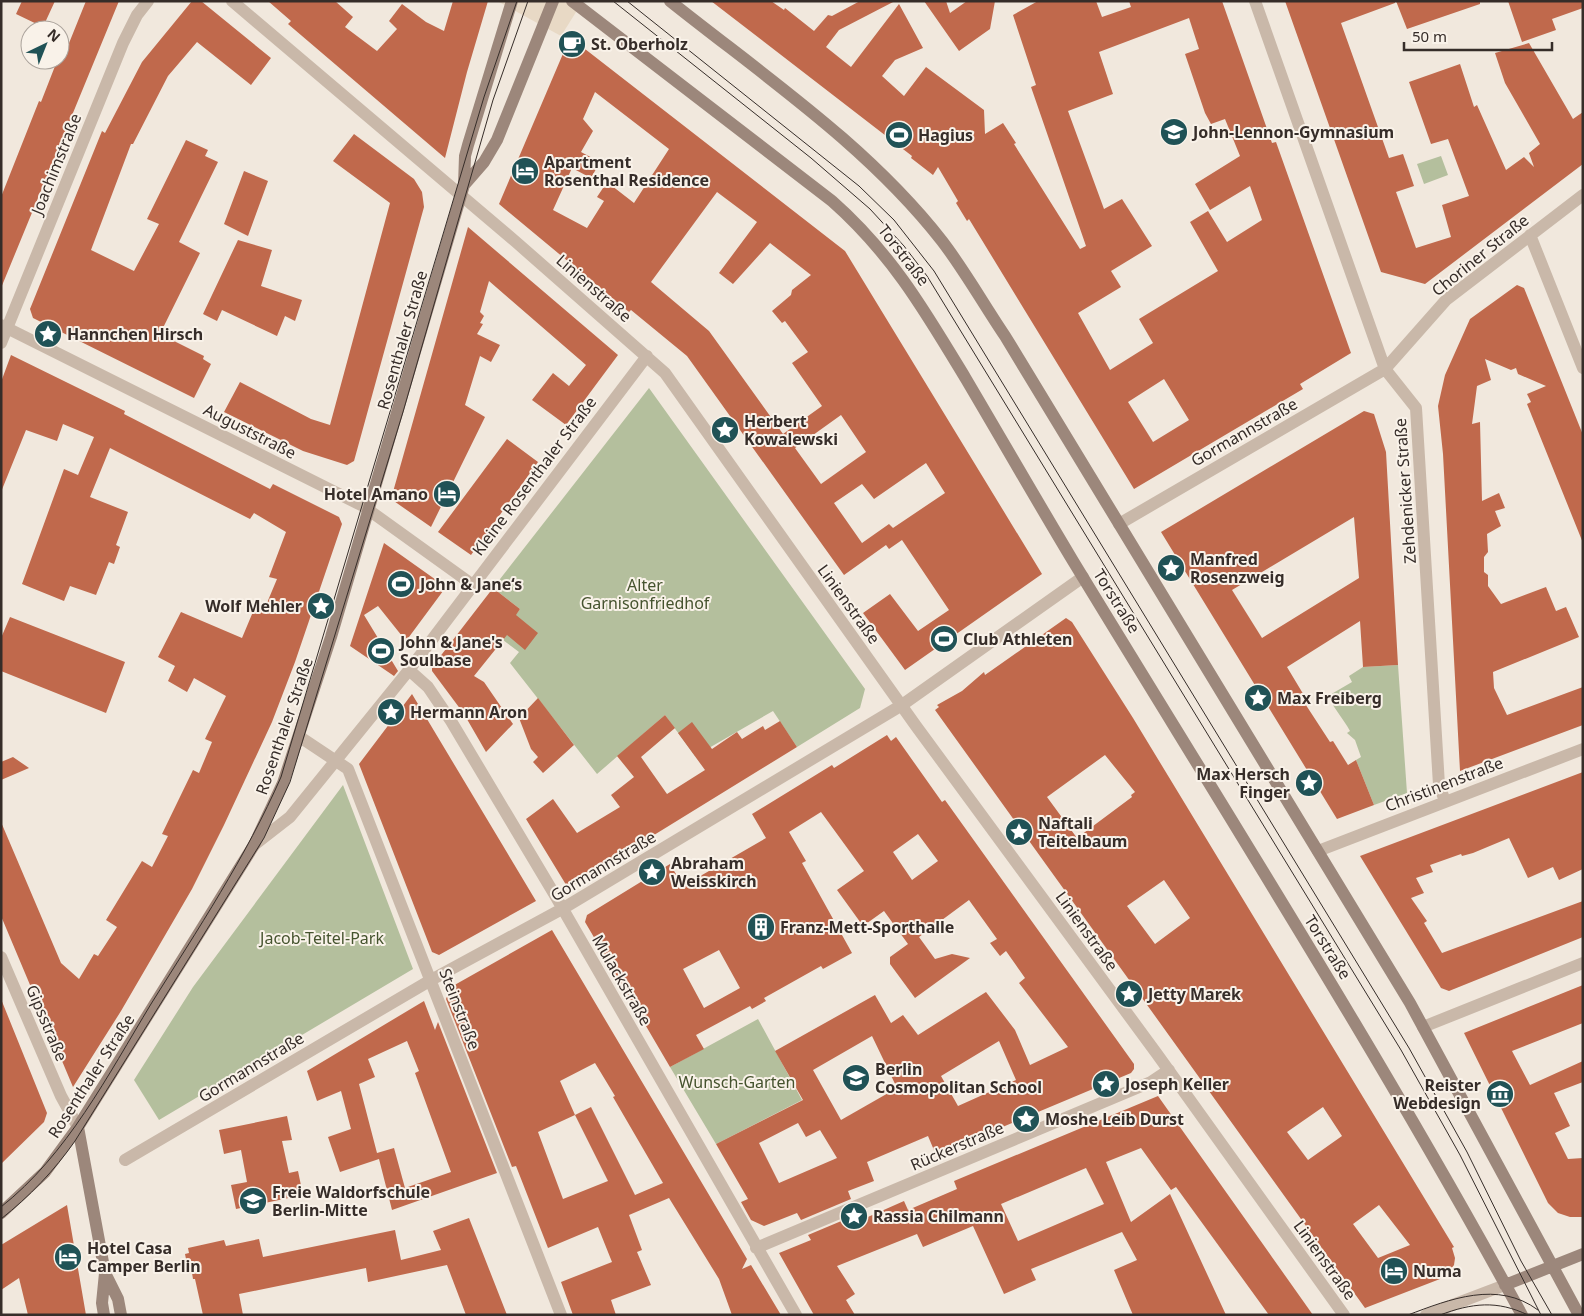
<svg xmlns="http://www.w3.org/2000/svg" width="1584" height="1316" viewBox="0 0 1584 1316" font-family="'Noto Sans',sans-serif">
<rect width="100%" height="100%" fill="#f1e8dd"/>
<path fill="#b4bf9d" d="M1441 156 1448 175 1424 184 1417 164Z
M649 388 865 689 860 708 797 747 773 711 695 756 665 715 597 774 510 663 519 652 499 637 520 609 493 588Z
M1398 665 1407 793 1374 805 1356 760 1361 757 1355 740 1347 733 1350 731C1343 718 1334 709 1328 696L1352 682 1349 676 1363 667Z
M343 785 413 969 159 1120 134 1080 193 987Z
M758 1019 802 1100 716 1144 670 1067Z"/>
<path fill="#e8d9c5" d="M497 1H583L561 36Z"/>
<path fill="#c0694c" fill-rule="evenodd" d="M22 1H55L43 27 16 14Z
M86 1H119L1 288V197L39 101 41 102 57 61 61 63Z
M192 1H201L271 58 251 85 197 42 168 76 133 144H131L91 250 134 271 159 224 147 219 186 140 208 150 205 156 218 162 179 242 200 253 160 334 204 356 203 359 211 364 194 398 33 318 30 309 102 131 105 133 142 62Z
M268 1H335L353 17 345 27 377 51 397 29 389 21 402 4 426 22 444 31 453 1H488L467 72 445 158 288 24 291 21Z
M711 1H771L784 10 785 8 814 31 828 15 832 16 860 1H895L839 30 826 47 851 67 899 4 923 48 895 60 882 76 904 96 926 67 984 110 985 134 1003 123 1016 143 1014 144 1080 249 1086 246 1031 87 1036 85 1013 15 1038 1H1096L1102 17 1131 7 1129 1H1222L1272 143 1276 142 1351 353 1300 384 1303 389 1134 489 969 219 967 221 956 203 958 201 938 167 933 175 911 158 912 156ZM1189 18 1199 49 1185 54 1205 113 1211 124 1225 119 1240 156 1195 184 1210 210 1250 186 1262 220 1227 242 1208 211 1190 222 1218 271 1139 319 1153 343 1110 370 1078 313 1121 287 1111 271 1152 246 1122 199 1104 209 1068 111 1113 94 1099 52ZM1164 379 1189 420 1153 442 1128 402Z
M924 1H946L950 13 967 1H995L990 29 959 51Z
M1285 1H1395V3L1341 23 1389 158 1403 154 1409 171 1414 186 1396 192 1416 248 1451 237 1442 205 1469 196 1448 139 1431 144 1409 82 1460 64 1474 107 1477 105 1506 170 1524 157 1534 167 1529 153 1540 144 1505 83 1495 53 1529 43 1573 119 1583 112V164L1425 284 1381 272Z
M1396 1H1480V4L1407 29Z
M1508 1H1583V8L1552 19 1556 30 1522 42Z
M568 42H576L845 251 1042 574 905 670 863 613 890 594 918 631 949 610 902 540 889 549 886 545 844 575 687 356 631 310 629 312 499 204ZM595 92 669 149 634 203 607 182 597 197 604 201 587 228 553 210 572 168 591 178 600 162 581 152 593 131 583 119ZM717 192 757 222 719 273 733 284 770 243 811 275 792 290 791 295 772 311 782 323 785 321 808 352 792 363 822 406 783 434 709 331 651 282ZM841 415 866 452 821 484 795 448ZM926 463 945 493 893 528 889 524 862 543 834 503 862 484 874 499Z
M354 134 414 179 422 192 424 207 354 461 347 465 303 451 224 412 240 382 311 419 330 425 390 203 333 161Z
M244 171 268 181 248 236 224 224Z
M468 227 618 355 566 425 532 400 553 373 569 386 586 365 489 281 480 312 484 316 480 323 483 324 477 334 500 345 491 362 480 356 465 405 485 417 431 527 391 499Z
M238 240 272 250 261 286 302 300 295 321 285 316 277 336 222 310 217 321 203 314Z
M1517 285 1524 288 1583 435V543L1527 404 1531 402 1527 394 1546 386 1518 374 1516 368 1511 370 1485 359 1491 380 1477 386 1472 424 1480 422 1482 501 1499 493 1505 508 1495 511 1501 526 1487 534 1488 552 1484 557V572L1488 575V586L1501 604 1546 587 1556 611 1566 607 1579 637 1493 672 1494 688 1507 715 1583 687V725L1460 771 1443 454 1438 406 1445 375 1470 319Z
M11 355 125 411 124 414 270 489 273 484 339 517 342 524 295 662 272 722 224 825 192 889 121 1011 73 1087 1 916V822L61 963 79 979 94 954 98 956 117 927 106 920 142 861 152 867 168 836 162 834 193 770 199 773 212 742 205 739 226 696 194 678 187 692 168 681 175 666 158 657 181 612 242 638 255 607 264 610 277 579 269 577 286 532 254 513 250 519 110 448 90 497 128 512 116 545 120 547 114 564 109 562 96 595 70 586 64 601 22 584 64 469 78 475 94 437 63 424 57 441 26 430 1 492V382Z
M1364 411 1374 414 1386 452 1398 665 1363 667 1360 621 1287 667 1305 697 1302 699 1330 742 1333 741 1348 765 1356 760 1374 805 1337 819 1161 532ZM1354 517 1359 578 1262 638 1232 590Z
M507 439 538 462 471 555 438 532Z
M384 543 446 587 406 641 378 606 364 615 398 671 394 676 350 646Z
M493 588 520 609 516 615 538 633 525 650 507 635 474 676 484 682 513 724 486 752 464 714 432 671V667Z
M10 617 125 662 106 713 1 671V638Z
M1066 618 1072 622 1133 718 1454 1247 1452 1248 1455 1258 1454 1265 1448 1273 1440 1279 1365 1308 935 710 939 707 937 705 962 691 984 672 985 675ZM1105 755 1135 792 1131 795 1132 797 1077 838 1047 797ZM1164 880 1190 918 1155 944 1127 906ZM1323 1107 1342 1136 1308 1160 1287 1132ZM1379 1205 1410 1245 1378 1258 1353 1224Z
M412 694 536 901 439 955 432 952 359 764Z
M538 698 574 745 543 773 533 762 538 757 531 749 519 718Z
M665 715 675 728 641 757 667 794 705 770 678 733 692 722 712 749 737 732 742 739 763 726 765 730 780 721 797 747 568 888 526 819 553 799 577 833 620 807 611 795 634 777 617 756Z
M887 735 891 741 896 737 942 802 945 800 1134 1064V1069L1131 1073 936 1155 928 1136 867 1162 874 1181 848 1191 851 1199 801 1220 797 1213 764 1226 751 1220 741 1202 748 1199 716 1144 803 1100 775 1051 875 995 891 1023 903 1015 918 1035 986 992 1015 1030 1030 1065 1068 1047 1019 983 1025 978 1006 951 1000 956 990 943 997 939 969 900 919 937 935 959 952 954 970 958 915 998 890 964V957L908 944 884 911 863 926 837 890 864 871 821 812 789 832 806 861 802 863 852 953 823 969 821 966 764 998 766 1001 752 1009 750 1006 696 1035 704 1049 670 1067 585 922 587 915 670 864 683 886 766 838 752 814 832 765 834 768ZM918 834 938 861 912 880 893 852ZM719 950 740 988 704 1008 683 969ZM872 1036 897 1088 841 1120 813 1070ZM999 1041 1016 1080 958 1106 941 1076ZM798 1123 806 1137 820 1130 837 1158 779 1183 759 1143Z
M13 757 29 768 1 780V762Z
M1583 772V869L1559 880 1553 867 1528 878 1509 838 1473 853 1462 856 1461 854 1430 865 1433 872 1416 878 1424 893 1411 898 1427 921 1424 923 1442 953 1583 901V937L1449 991 1441 988 1360 856Z
M552 930 747 1259 742 1269 751 1265 781 1315H732L719 1279 669 1198 629 1215 642 1250 637 1252 651 1285 611 1300 616 1315H573L561 1282 612 1262 598 1227 548 1248 516 1166 512 1167 446 999 451 987ZM595 1063 615 1096 613 1097 663 1183 635 1195 591 1107 575 1115 560 1081ZM575 1115 608 1181 563 1199 538 1132Z
M1583 985V1023L1512 1051 1530 1085 1583 1061V1082L1554 1093 1570 1126 1555 1133 1568 1159 1583 1158V1217H1570L1558 1213 1548 1203 1464 1033Z
M1 999 47 1113 44 1122 1 1164Z
M424 1001 435 1030 438 1022 497 1173 392 1210 379 1159 340 1172 328 1137 351 1129 341 1091 317 1101 307 1071ZM407 1041 419 1071 415 1073 451 1172 405 1188 394 1148 377 1153 359 1084 375 1077 368 1059Z
M1158 1096 1313 1315H1269L1176 1187 1171 1190 1141 1148 1106 1162 1131 1222 1170 1194 1226 1315H1133L1114 1270 1137 1260 1122 1232 1031 1269 1036 1280 1004 1294 973 1226 923 1247 917 1234 837 1266 855 1294 846 1300 855 1315H814L779 1253 811 1240 808 1235 858 1214 861 1220 904 1201 908 1210 957 1189 954 1181ZM1086 1168 1104 1204 1018 1241 1001 1204Z
M287 1116 292 1140 282 1141 289 1173 298 1171 303 1195 236 1209 231 1185 247 1182 241 1150 224 1154 219 1130Z
M67 1205 86 1315H28L19 1278 1 1290V1245Z
M469 1218 507 1315H466L447 1265 368 1282 366 1268 239 1294 243 1315H203L195 1279H193L192 1273 189 1274 185 1254 189 1253 188 1248 224 1240 226 1246 259 1239 263 1257 395 1230 401 1260 441 1250 433 1231Z"/>
<g fill="none" stroke-linecap="round" stroke-linejoin="round">
<path stroke="#c9b8a9" stroke-width="12" d="M232 1 516 242 665 373 916 726 1157 1054 1344 1315
M1255 1 1385 369 1416 408 1439 785 1445 801
M1530 235 1583 368
M1 325 363 506 473 585
M1 343 123 43 137 15 148 1
M1119 524 1385 369 1446 300 1583 195
M409 670 428 687 451 721 556 897 796 1315
M300 737 348 769 561 1315
M254 845 290 817 409 670 647 356
M1318 851 1583 749
M1 957 61 1096 78 1127
M1423 1027 1583 963
M125 1160 431 980 562 909 902 705 1083 577
M756 1248 1151 1082 1169 1070
M1426 1315 1505 1285"/>
<path stroke="#9c877b" stroke-width="12" d="M572 1 832 201C892 254 925 311 966 379 1002 440 1037 501 1073 561 1225 811 1382 1058 1522 1315
M670 1C764 76 868 146 942 241 965 271 984 305 1005 336L1410 1003 1579 1315
M464 185 484 162 497 140 553 1
M78 1127 105 1273 118 1299 121 1315
M1 1213 45 1172 78 1127 254 845 283 783 331 637 464 185 465 156 468 145 512 1
M1505 1285 1583 1254
M104 1315 102 1303 105 1273"/>
<path stroke="#362d29" stroke-width="1" d="M613 1 811 158 870 209 904 246 927 276 1401 1050 1460 1155 1541 1315
M627 1 859 186 894 220 934 271 1409 1048 1467 1152 1521 1261 1552 1315
M1 1207C67 1155 108 1075 151 1004 198 929 246 857 281 777L484 97 517 1
M1 1219C30 1196 54 1171 75 1141L264 838 290 782 403 412 493 100 528 1
M1408 1315C1450 1299 1498 1280 1538 1310
M1440 1315C1472 1303 1497 1300 1528 1315"/>
</g>
<defs>
<symbol id="cafe-disc" viewBox="-11 -11 22 22"><circle r="9.5" fill="#205256" stroke="#f9f2e9"/><path d="M-5.5-4.5H6V0H3Q3 3.5 0 3.5H-2.5Q-5.5 3.5-5.5 0ZM3-3.2v2h1.7v-2ZM-6 4.5H4V6H-6Z" fill="#fff"/></symbol>
<symbol id="school-disc" viewBox="-11 -11 22 22"><circle r="9.5" fill="#205256" stroke="#f9f2e9"/><path d="M0-5L7-2L0 1L-7-2ZM-4 1L0 2.5L4 1V4Q0 6-4 4Z" fill="#fff"/></symbol>
<symbol id="stadium-disc" viewBox="-11 -11 22 22"><circle r="9.5" fill="#205256" stroke="#f9f2e9"/><path d="M0-5a6.5 5 0 1 0 0 10a6.5 5 0 1 0 0-10ZM-3.5-1.8h7v3.6h-7Z" fill="#fff"/></symbol>
<symbol id="hotel-disc" viewBox="-11 -11 22 22"><circle r="9.5" fill="#205256" stroke="#f9f2e9"/><path d="M-6-4.5h1.5V1H6V5H4.5V3h-9V5H-6ZM-4 0a1.8 1.8 0 1 1 3.6 0ZM.5 0V-2.5h3Q6-2.5 6 0Z" fill="#fff"/></symbol>
<symbol id="sight-disc" viewBox="-11 -11 22 22"><circle r="9.5" fill="#205256" stroke="#f9f2e9"/><path d="M0-6L1.8-2.2L6-1.7L2.9 1.2L3.7 5.4L0 3.3L-3.7 5.4L-2.9 1.2L-6-1.7L-1.8-2.2Z" fill="#fff"/></symbol>
<symbol id="building-disc" viewBox="-11 -11 22 22"><circle r="9.5" fill="#205256" stroke="#f9f2e9"/><path d="M-4-6H4V6H1V3H-1V6H-4ZM-2.5-4.3h1.7v1.8h-1.7ZM.8-4.3h1.7v1.8H.8ZM-2.5-1h1.7V.8h-1.7ZM.8-1h1.7V.8H.8Z" fill="#fff"/></symbol>
<symbol id="museum-disc" viewBox="-11 -11 22 22"><circle r="9.5" fill="#205256" stroke="#f9f2e9"/><path d="M0-6L6-3V-2H-6V-3ZM-5-1h2V3h-2ZM-1-1h2V3h-2ZM3-1h2V3H3ZM-6 4H6V6H-6Z" fill="#fff"/></symbol>
</defs>
<g fill-rule="evenodd">
<use href="#cafe-disc" x="556" y="28" width="32" height="32"/>
<use href="#school-disc" x="1158" y="116" width="32" height="32"/>
<use href="#stadium-disc" x="883" y="119" width="32" height="32"/>
<use href="#hotel-disc" x="509" y="155" width="32" height="32"/>
<use href="#sight-disc" x="32" y="318" width="32" height="32"/>
<use href="#sight-disc" x="709" y="414" width="32" height="32"/>
<use href="#hotel-disc" x="431" y="478" width="32" height="32"/>
<use href="#sight-disc" x="1155" y="552" width="32" height="32"/>
<use href="#stadium-disc" x="385" y="568" width="32" height="32"/>
<use href="#sight-disc" x="305" y="590" width="32" height="32"/>
<use href="#stadium-disc" x="928" y="623" width="32" height="32"/>
<use href="#stadium-disc" x="365" y="635" width="32" height="32"/>
<use href="#sight-disc" x="1242" y="682" width="32" height="32"/>
<use href="#sight-disc" x="375" y="696" width="32" height="32"/>
<use href="#sight-disc" x="1293" y="767" width="32" height="32"/>
<use href="#sight-disc" x="1003" y="816" width="32" height="32"/>
<use href="#sight-disc" x="636" y="856" width="32" height="32"/>
<use href="#building-disc" x="745" y="911" width="32" height="32"/>
<use href="#sight-disc" x="1113" y="978" width="32" height="32"/>
<use href="#school-disc" x="840" y="1062" width="32" height="32"/>
<use href="#sight-disc" x="1090" y="1068" width="32" height="32"/>
<use href="#museum-disc" x="1484" y="1078" width="32" height="32"/>
<use href="#sight-disc" x="1010" y="1103" width="32" height="32"/>
<use href="#school-disc" x="237" y="1185" width="32" height="32"/>
<use href="#sight-disc" x="838" y="1200" width="32" height="32"/>
<use href="#hotel-disc" x="52" y="1241" width="32" height="32"/>
<use href="#hotel-disc" x="1378" y="1255" width="32" height="32"/>
</g>
<g text-anchor="middle" stroke-width="4" stroke-linejoin="round" paint-order="stroke">
<g font-size="16" font-weight="bold" fill="#362d29" stroke="#f9f2e9" text-anchor="start">
<text x="591" y="50">St. Oberholz</text>
<text x="1193" y="138">John-Lennon-Gymnasium</text>
<text x="918" y="141">Hagius</text>
<text x="544" y="168">Apartment<tspan x="544" dy="18">Rosenthal Residence</tspan></text>
<text x="67" y="340">Hannchen Hirsch</text>
<text x="744" y="427">Herbert<tspan x="744" dy="18">Kowalewski</tspan></text>
<text x="428" y="500" text-anchor="end">Hotel Amano</text>
<text x="1190" y="565">Manfred<tspan x="1190" dy="18">Rosenzweig</tspan></text>
<text x="420" y="590">John &amp; Jane‘s</text>
<text x="302" y="612" text-anchor="end">Wolf Mehler</text>
<text x="963" y="645">Club Athleten</text>
<text x="400" y="648">John &amp; Jane's<tspan x="400" dy="18">Soulbase</tspan></text>
<text x="1277" y="704">Max Freiberg</text>
<text x="410" y="718">Hermann Aron</text>
<text x="1290" y="780" text-anchor="end">Max Hersch<tspan x="1290" dy="18">Finger</tspan></text>
<text x="1038" y="829">Naftali<tspan x="1038" dy="18">Teitelbaum</tspan></text>
<text x="671" y="869">Abraham<tspan x="671" dy="18">Weisskirch</tspan></text>
<text x="780" y="933">Franz-Mett-Sporthalle</text>
<text x="1148" y="1000">Jetty Marek</text>
<text x="875" y="1075">Berlin<tspan x="875" dy="18">Cosmopolitan School</tspan></text>
<text x="1125" y="1090">Joseph Keller</text>
<text x="1481" y="1091" text-anchor="end">Reister<tspan x="1481" dy="18">Webdesign</tspan></text>
<text x="1045" y="1125">Moshe Leib Durst</text>
<text x="272" y="1198">Freie Waldorfschule<tspan x="272" dy="18">Berlin-Mitte</tspan></text>
<text x="873" y="1222">Rassia Chilmann</text>
<text x="87" y="1254">Hotel Casa<tspan x="87" dy="18">Camper Berlin</tspan></text>
<text x="1413" y="1277">Numa</text>
</g>
<g font-size="16" fill="#362d29" stroke="#f9f2e9">
<text transform="translate(56 164) rotate(-68)" y="6">Joachimstraße</text>
<text transform="translate(904 255) rotate(52)" y="6">Torstraße</text>
<text transform="translate(1480 255) rotate(-39)" y="6">Choriner Straße</text>
<text transform="translate(594 288) rotate(41)" y="6">Linienstraße</text>
<text transform="translate(402 340) rotate(-74)" y="6">Rosenthaler Straße</text>
<text transform="translate(250 431) rotate(27)" y="6">Auguststraße</text>
<text transform="translate(1244 432) rotate(-30)" y="6">Gormannstraße</text>
<text transform="translate(534 476) rotate(-53)" y="6">Kleine Rosenthaler Straße</text>
<text transform="translate(1405 491) rotate(-94)" y="6">Zehdenicker Straße</text>
<text transform="translate(1117 601) rotate(58)" y="6">Torstraße</text>
<text transform="translate(849 604) rotate(54)" y="6">Linienstraße</text>
<text transform="translate(284 726) rotate(-71)" y="6">Rosenthaler Straße</text>
<text transform="translate(1444 784) rotate(-21)" y="6">Christinenstraße</text>
<text transform="translate(603 866) rotate(-31)" y="6">Gormannstraße</text>
<text transform="translate(1087 931) rotate(54)" y="6">Linienstraße</text>
<text transform="translate(1328 947) rotate(58)" y="6">Torstraße</text>
<text transform="translate(622 980) rotate(60)" y="6">Mulackstraße</text>
<text transform="translate(460 1009) rotate(69)" y="6">Steinstraße</text>
<text transform="translate(47 1023) rotate(67)" y="6">Gipsstraße</text>
<text transform="translate(251 1067) rotate(-31)" y="6">Gormannstraße</text>
<text transform="translate(91 1076) rotate(-57)" y="6">Rosenthaler Straße</text>
<text transform="translate(957 1146) rotate(-23)" y="6">Rückerstraße</text>
<text transform="translate(1325 1260) rotate(54)" y="6">Linienstraße</text>
</g>
<g font-size="16" fill="#45532e" stroke="#f9f2e9">
<text x="645" y="591">Alter<tspan x="645" dy="18">Garnisonfriedhof</tspan></text>
<text x="322" y="944">Jacob-Teitel-Park</text>
<text x="737" y="1088">Wunsch-Garten</text>
</g>
</g>
<rect width="1584" height="1316" fill="none" stroke="#362d29" stroke-width="5"/>
<g transform="translate(45 45) rotate(43)"><circle r="24" fill="#f9f2e9" stroke="#aba39c"/>
<path d="M0-4L9 19L0 12L-9 19Z" fill="#205256"/>
<text y="-8" font-size="14" font-weight="bold" text-anchor="middle" fill="#362d29">N</text>
</g>
<path d="M1404 42v8h148v-8" fill="none" stroke="#362d29" stroke-width="2.5"/>
<text x="1412" y="42" font-size="15" fill="#362d29" stroke="#f9f2e9" stroke-width="4" paint-order="stroke">50 m</text>
</svg>
